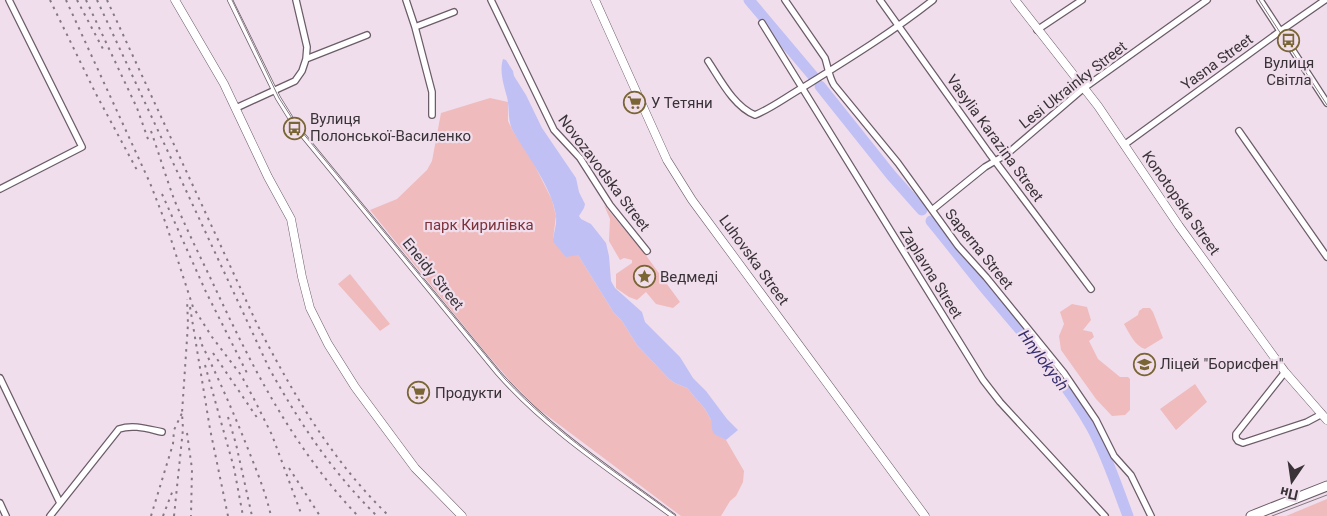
<svg xmlns="http://www.w3.org/2000/svg" width="1327" height="516" viewBox="0 0 1327 516" font-family="Roboto,sans-serif">
<rect width="100%" height="100%" fill="#f0deed"/>
<path fill="#efbbbc" d="M490 98 508 102V121L513 131 534 164 552 200 556 216 553 239 578 255 614 313 622 321 637 345 669 379 675 383 687 388 705 409 711 420 715 434 726 440 744 471 743 482 736 496 730 501 721 516H681L537 408 511 382 486 353 370 210 397 199 427 170 432 161 441 113Z
M604 205 645 254 680 302 673 308 656 304 646 292 637 300 629 297 616 288V274L632 263V260L624 258 620 260 609 241 610 219Z
M350 274 390 324 380 331 338 284Z
M1072 304 1087 307 1091 320 1083 330 1092 332 1094 337 1089 341 1098 359 1120 377H1128L1130 379V410L1125 415 1112 416 1096 399 1061 350 1059 336 1064 324 1060 312Z
M1143 308H1150L1153 312 1163 338 1145 349C1135 346 1129 333 1124 324L1138 315 1139 311Z
M1195 384 1207 402 1176 430 1160 409Z
M1327 499V516H1286Z"/>
<path fill="#c0c0f5" d="M503 59 506 60 513 71 514 76 526 95 542 128 576 178 579 192 585 204 584 208 579 216 581 219 591 224 606 243 609 256 611 281 615 288 642 312 645 322 680 357 693 378 706 391 727 419 738 430 726 440 714 434 712 429 711 420 705 409 687 388 675 383 669 379 637 345 622 321 614 313 578 255 566 257 554 243 553 239C554 232 557 224 556 216 552 187 527 156 513 131 507 120 510 109 507 97 504 86 499 71 503 59Z"/>
<g fill="none" stroke-linecap="round" stroke-linejoin="round">
<path stroke="#c0c0f5" stroke-width="11" d="M749 0 813 76
M820 86 891 175 922 210
M931 221C950 244 969 269 988 292 1025 336 1064 378 1092 428 1107 456 1117 487 1128 516"/>
<defs>
<path id="pedestrian" d="M230 0 278 98 296 127 498 373C548 430 612 471 673 516"/>
<path id="minor" d="M406 0 415 27 432 92V115
M491 0 554 130 580 158 610 205 647 251
M785 0 825 58C828 67 829 77 834 85L898 163 958 246 986 277 1064 373 1096 420 1114 456 1131 475 1151 516
M880 0 989 153 1091 289
M1260 0 1327 103
M762 23 983 380 1000 402 1105 516
M415 27 454 12
M1037 30 1082 0
M306 59 367 35
M708 61C720 79 734 107 755 115 772 108 786 97 802 88 847 60 891 33 933 0
M236 108 295 81 302 71 306 59 307 47 296 0
M1239 131 1327 257
M1124 145 1279 32 1325 0
M0 189 82 147 9 0
M932 210 985 167 1007 154 1084 88 1207 0
M1285 372 1236 434V438L1238 441 1243 443 1307 422 1322 414
M0 378 60 503
M0 503 6 516
M50 516 119 429C133 424 148 429 162 432"/>
<path id="tertiary" d="M175 0 224 84 268 177 291 219 302 277 310 308 328 344 355 387 415 468 462 516
M595 0 667 160 692 200 925 516
M1015 0 1098 106 1179 226 1285 372 1327 420"/>
<path id="secondary" d="M1251 516 1327 486"/>
</defs>
<use href="#pedestrian" stroke="#6b5c68" stroke-width="6"/>
<use href="#minor" stroke="#6b5c68" stroke-width="8"/>
<use href="#tertiary" stroke="#6b5c68" stroke-width="9"/>
<use href="#secondary" stroke="#6b5c68" stroke-width="11"/>
<use href="#pedestrian" stroke="#fff" stroke-width="4.5"/>
<use href="#minor" stroke="#fff" stroke-width="5.5"/>
<use href="#tertiary" stroke="#fff" stroke-width="8"/>
<use href="#secondary" stroke="#fff" stroke-width="9"/>
<path stroke="#847982" stroke-width="1" d="M232 0 279 98 297 126 505 379C555 433 617 473 676 516
M1259 0 1327 105
M1272 516 1327 495"/>
<path stroke="#847982" stroke-width="2" stroke-dasharray="2.5 5" stroke-linecap="butt" d="M50 0 96 94 138 172
M66 0 150 183 166 224 193 307 212 337 241 375 254 399 272 435 302 516
M77 0 103 49
M86 0 137 108 149 142
M97 0 269 368C299 422 332 472 377 516
M107 0 257 324C293 394 332 461 389 516
M151 131C159 154 166 177 174 199 187 231 203 262 217 292 255 373 296 451 358 516
M162 194 206 292 248 375
M190 307 210 429 228 516
M200 337 201 343C219 379 235 416 250 454 258 474 266 494 271 516
M213 353 258 419
M205 365 234 468 243 516
M228 417 236 444 252 516
M187 433 192 469 191 516
M289 468 320 516
M151 516 173 444 174 430 182 413
M163 516 173 490
M174 516 183 429 182 413 188 324 187 299"/>
</g>
<defs>
<symbol id="bus-ring" viewBox="-11 -11 22 22"><circle r="9.5" fill="#f0deed" stroke="#7a6535" stroke-width="1.5"/><path d="M-5-6H5V4H4V6H2V4H-2V6H-4V4H-5ZM-3.5-4V0h7V-4ZM-3.5 1.2v1.5H-2V1.2ZM2 1.2v1.5H3.5V1.2Z" fill="#7a6535"/></symbol>
<symbol id="supermarket-ring" viewBox="-11 -11 22 22"><circle r="9.5" fill="#f0deed" stroke="#7a6535" stroke-width="1.5"/><path d="M-6-5.5h2.5l.6 2H6L4.5 2H-2.5L-4.4-4H-6ZM-1.5 3.2a1.3 1.3 0 1 0 .1 0ZM3 3.2a1.3 1.3 0 1 0 .1 0Z" fill="#7a6535"/></symbol>
<symbol id="sight-ring" viewBox="-11 -11 22 22"><circle r="9.5" fill="#f0deed" stroke="#7a6535" stroke-width="1.5"/><path d="M0-6L1.8-2.2L6-1.7L2.9 1.2L3.7 5.4L0 3.3L-3.7 5.4L-2.9 1.2L-6-1.7L-1.8-2.2Z" fill="#7a6535"/></symbol>
<symbol id="school-ring" viewBox="-11 -11 22 22"><circle r="9.5" fill="#f0deed" stroke="#7a6535" stroke-width="1.5"/><path d="M0-5L7-2L0 1L-7-2ZM-4 1L0 2.5L4 1V4Q0 6-4 4Z" fill="#7a6535"/></symbol>
</defs>
<g fill-rule="evenodd">
<use href="#bus-ring" x="1276" y="28" width="25" height="25"/>
<use href="#supermarket-ring" x="622" y="90" width="25" height="25"/>
<use href="#bus-ring" x="282" y="116" width="25" height="25"/>
<use href="#sight-ring" x="632" y="264" width="25" height="25"/>
<use href="#school-ring" x="1132" y="352" width="25" height="25"/>
<use href="#supermarket-ring" x="406" y="380" width="25" height="25"/>
</g>
<g text-anchor="middle" stroke-width="4.5" stroke-linejoin="round" paint-order="stroke">
<g font-size="15" fill="#393338" stroke="#f0deed">
<text transform="translate(1217 62) rotate(-36)" y="5">Yasna Street</text>
<text transform="translate(1073 85) rotate(-38)" y="5">Lesi Ukrainky Street</text>
<text transform="translate(995 138) rotate(54)" y="5">Vasylia Karazina Street</text>
<text transform="translate(604 173) rotate(53)" y="5">Novozavodska Street</text>
<text transform="translate(1181 203) rotate(55)" y="5">Konotopska Street</text>
<text transform="translate(979 249) rotate(51)" y="5">Saperna Street</text>
<text transform="translate(754 260) rotate(54)" y="5">Luhovska Street</text>
<text transform="translate(931 273) rotate(58)" y="5">Zaplavna Street</text>
<text transform="translate(433 274) rotate(51)" y="5">Eneidy Street</text>
</g>
<g font-size="15" fill="#393338" stroke="#f0deed" text-anchor="start">
<text x="1289" y="68" text-anchor="middle">Вулиця<tspan x="1289" dy="17">Світла</tspan></text>
<text x="651" y="108">У Тетяни</text>
<text x="310" y="124">Вулиця<tspan x="310" dy="17">Полонської-Василенко</tspan></text>
<text x="660" y="282">Ведмеді</text>
<text x="1160" y="369">Ліцей "Борисфен"</text>
<text x="435" y="398">Продукти</text>
</g>
<g font-size="15" fill="#7d3138" stroke="#f0deed">
<text x="479" y="230">парк Кирилівка</text>
</g>
<g font-size="16" font-style="italic" fill="#372f6e" stroke="#f0deed">
<text transform="translate(1044 360) rotate(53)" y="6">Hnylokysh</text>
</g>
</g>
<g transform="translate(1292 481) rotate(193)" stroke="#f0deed" stroke-width="4" paint-order="stroke">
<path d="M0-4L9 19L0 12L-9 19Z" fill="#393338"/>
<text y="-8" font-size="14" font-weight="bold" text-anchor="middle" fill="#393338">Пн</text>
</g>
</svg>
